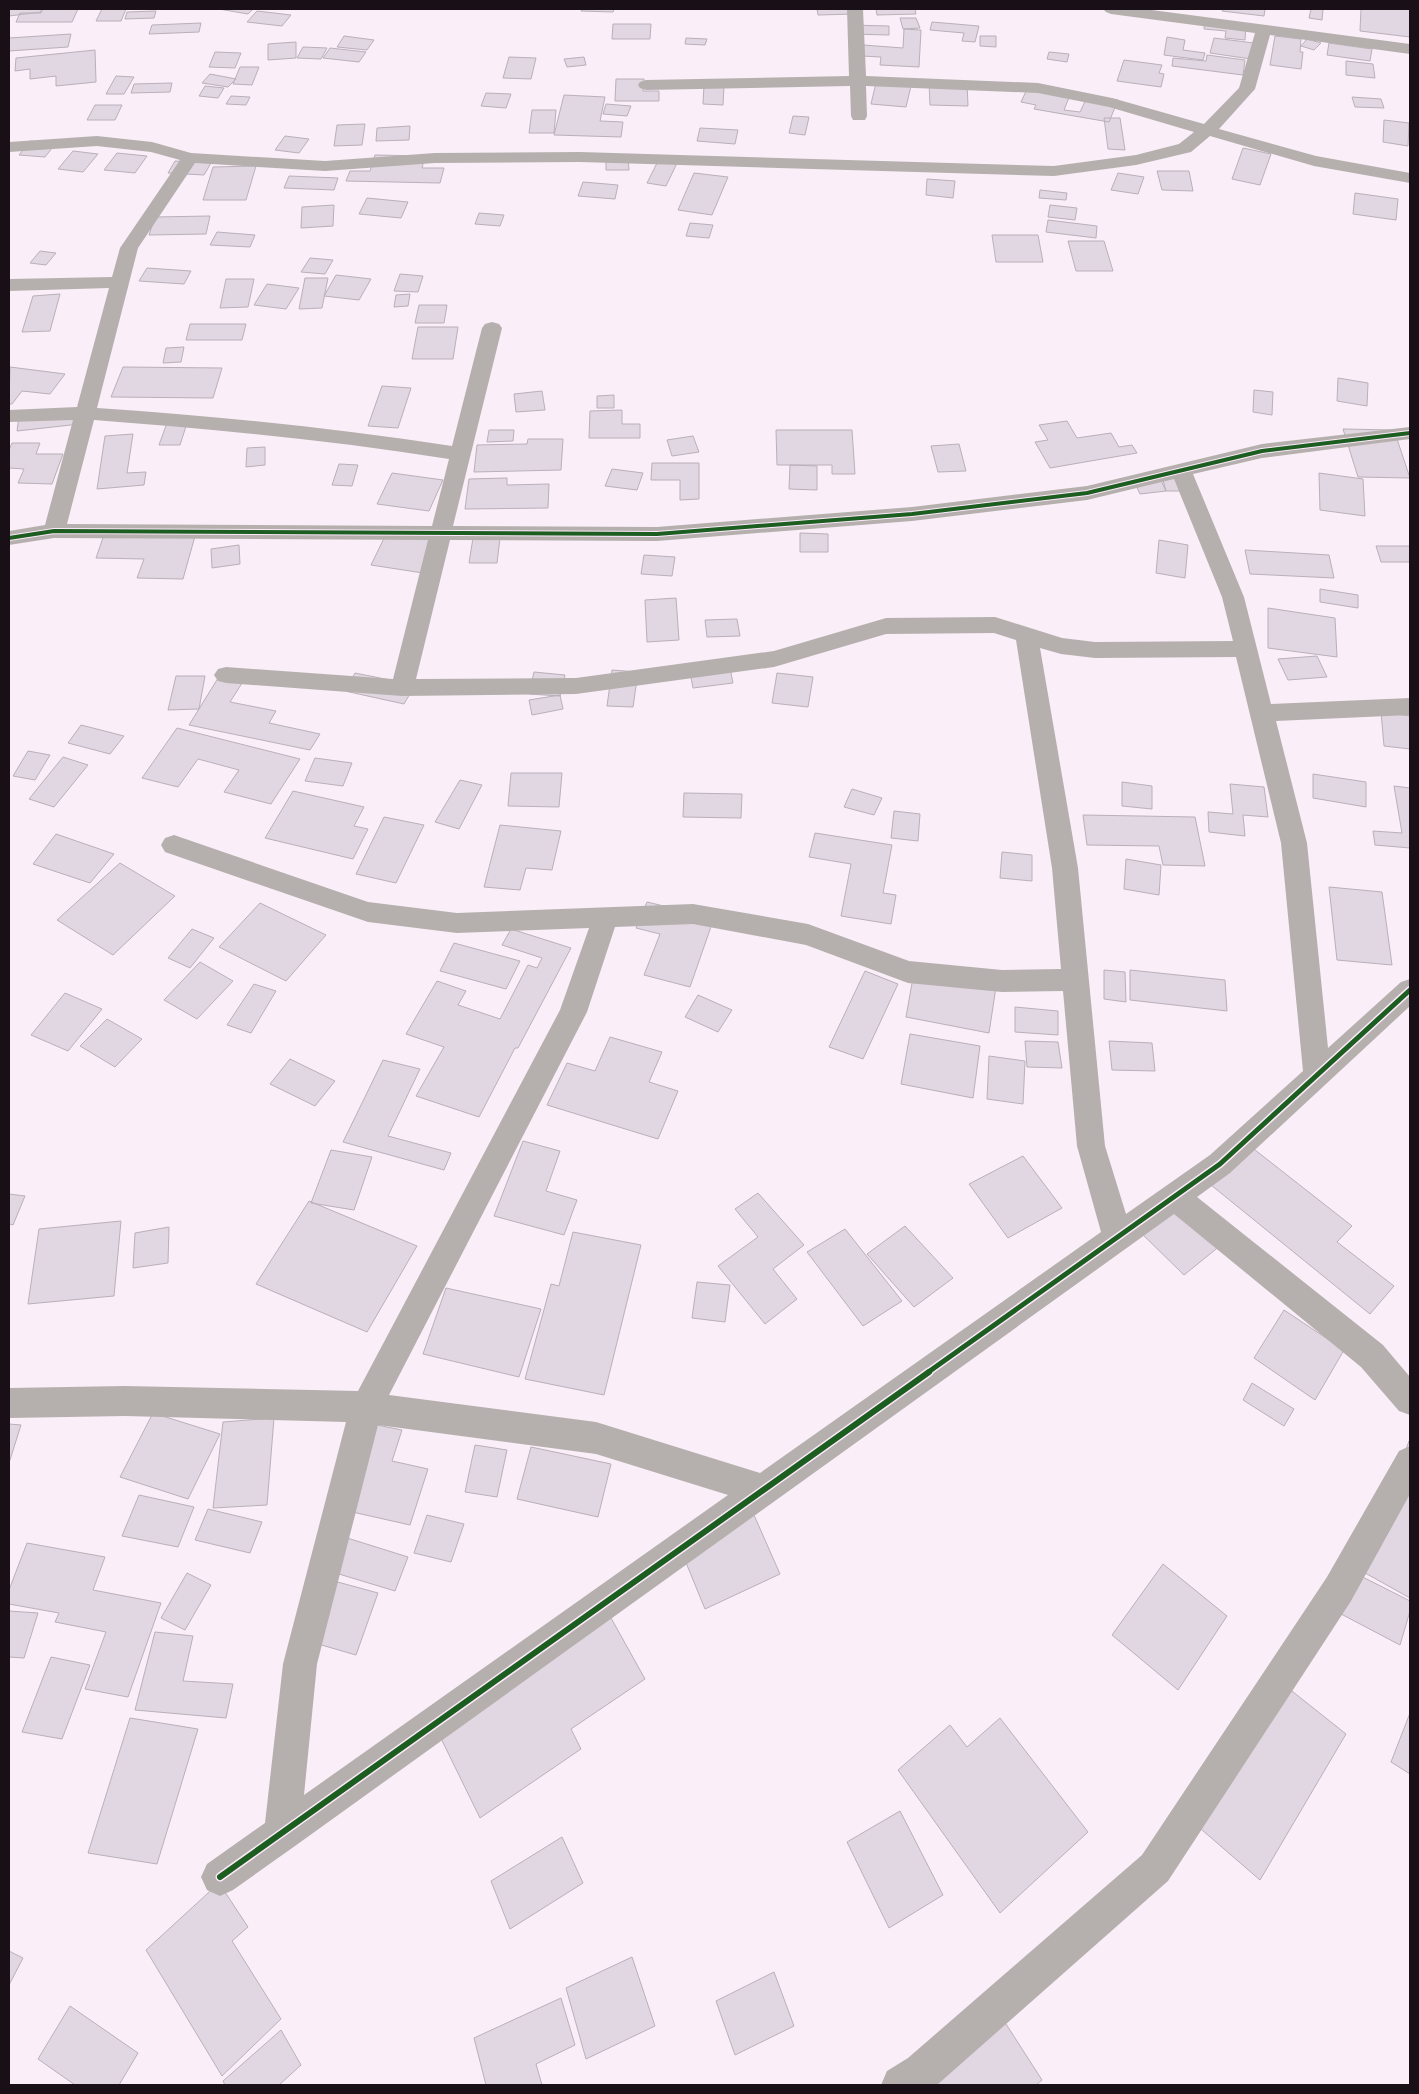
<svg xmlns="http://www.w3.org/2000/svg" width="1419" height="2094" viewBox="0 0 1419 2094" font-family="Quicksand,sans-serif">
<rect width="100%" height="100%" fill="#faeef8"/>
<path fill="#e1d7e2" stroke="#b9b0ba" d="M9 9H41V12L9 16Z
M43 9H78L72 22H16L20 13H41Z
M102 9H126L121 21H96Z
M219 9H253L248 14Z
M582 9H614L613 12 581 11Z
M817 9H854L855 14 818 15Z
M876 9H915L916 14 877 15Z
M1223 9H1265L1264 16 1222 11Z
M1311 9H1323L1322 20 1309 18Z
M1361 9H1410V37L1360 31Z
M156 11 154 18 125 19 127 12Z
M257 11 291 15 282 26 247 22Z
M900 18H916L920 28 903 29Z
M1205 19 1246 24 1245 40 1225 38 1226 31 1204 29Z
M932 22 979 26 975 42 962 41 964 33 930 30Z
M201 23 199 32 149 34 152 25Z
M613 24H651L650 39H612Z
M849 25 889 26V35L849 34Z
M904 29 921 30 919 67 880 65 881 57 862 56 863 45 903 48Z
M71 34 68 47 9 51V38Z
M344 36 374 40 367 50 337 47Z
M980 36H996V47L980 46Z
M1275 36 1301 39 1300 52H1303L1301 69 1270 65Z
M1167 37 1185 40 1183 50 1205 53 1203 60 1164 55Z
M686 38 707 39 705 45 685 44Z
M1214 38 1254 43 1251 59 1210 53Z
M1307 39 1321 43 1314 50 1301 46Z
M296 42V58L268 60V44Z
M1329 43 1372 49 1370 61 1327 55Z
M303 47 327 48 321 59 297 58Z
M330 48 366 52 359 62 323 58Z
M95 50 96 82 56 86V76L30 79V69L15 71 16 58Z
M215 52 241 53 235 68 209 67Z
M1049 52 1069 54 1067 62 1047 59Z
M1207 55 1245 60 1243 75 1172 66 1173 58 1206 61Z
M509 57 536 58 531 79 503 78Z
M584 57 586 65 567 67 564 59Z
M1124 60 1162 65 1159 73 1164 74 1161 87 1117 81Z
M1346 61 1373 64 1375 78 1346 75Z
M240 67H259L252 85 233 84Z
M210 74 236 79 228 87 202 83Z
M116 76 134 77 124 94H106Z
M616 79H644L643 91H659V101H615Z
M929 82 967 83 968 106 930 105Z
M172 83 170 92 131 93 134 84Z
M876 83 911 86 906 107 871 104Z
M704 85H724L723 105 703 104Z
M205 86 224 88 218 98 199 96Z
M1028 87 1070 95 1064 110 1080 112 1088 95 1118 100 1109 122 1034 109 1036 105 1021 102Z
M486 93 511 94 506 108 481 106Z
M564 95 605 97 600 121 623 122 621 137 554 135Z
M231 96 250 97 246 105 226 104Z
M1352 97 1381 99 1384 108 1355 107Z
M606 104 631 106 627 116 603 114Z
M95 105H122L115 120H87Z
M532 110H556L554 133H529Z
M793 116 809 117 805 135 789 133Z
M1104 118H1120L1125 150 1108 149Z
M1384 120 1409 123 1408 146 1383 142Z
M365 124 362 145 334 146 337 125Z
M410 126 409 140 376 141 377 128Z
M700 128 738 130 735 144 697 141Z
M285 136 309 139 299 153 275 150Z
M30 141 56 143 45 157 19 155Z
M1243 148 1271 154 1260 185 1232 179Z
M73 151 98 154 83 172 58 169Z
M117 153 147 156 135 173 104 170Z
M375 155 425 156 422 168H444L440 183 346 181 350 171H370Z
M628 158 629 170H606V159Z
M659 159 678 161 666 186 647 183Z
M175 161 211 163 204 175 168 173Z
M256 166 246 200H203L213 167Z
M1157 171H1189L1193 191 1162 190Z
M694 173 728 177 712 215 678 210Z
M1118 173 1144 177 1138 194 1111 190Z
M289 176 338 178 334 190 284 188Z
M927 179 955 181 953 198 926 195Z
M583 182 618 185 615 199 578 196Z
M1040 190 1067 193 1066 200 1039 198Z
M1355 193 1398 199 1396 220 1353 214Z
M367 198 408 202 401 218 359 214Z
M334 205 333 226 301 228 302 207Z
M1050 205 1077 208 1075 220 1048 217Z
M479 213 504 215 500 226 475 224Z
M210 216 206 234 149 235 155 217Z
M1048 220 1097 226 1096 238 1046 232Z
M690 223 713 225 709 238 686 236Z
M217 232 255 235 250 247 210 245Z
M992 235H1038L1043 262H996Z
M1068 241H1104L1113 271H1076Z
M40 251 56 253 46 265 30 263Z
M310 258 333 260 325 274 301 272Z
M147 268 191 271 184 284 139 281Z
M400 274 423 276 418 292 394 291Z
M336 275 371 279 359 300 324 296Z
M305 278H328L322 308 299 309Z
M226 279H254L248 307 220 308Z
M267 284 299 288 286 309 254 305Z
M60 294 50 331 22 332 33 296Z
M410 294 408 306 394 307 396 295Z
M419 305H447L444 323H415Z
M190 324H246L242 340H186Z
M418 327H458L453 359H412Z
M184 347 181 362 163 363 166 348Z
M10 367 65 374 50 394 22 391 12 404H9Z
M123 367 222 368 213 398 111 397Z
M1338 378 1368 383 1367 406 1337 401Z
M382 386 411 388 398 428 368 426Z
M1254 390 1273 392 1272 415 1253 412Z
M542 391 545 410 516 412 514 394Z
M614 395V408H597V396Z
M81 409 80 424 17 431 19 416Z
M622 410V424H640V438H589L590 411Z
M168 420H188L180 445H159Z
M1067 421 1077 438 1111 433 1119 447 1132 445 1137 453 1050 468 1035 442 1048 440 1039 425Z
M1343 429 1394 430 1410 478 1358 477Z
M489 430H514L513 441 487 442Z
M776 430H852L855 474H832V465H777Z
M133 434 127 473 146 472 144 485 97 489 105 436Z
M693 436 699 452 672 456 667 440Z
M528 439H563L561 470 474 472 477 445 527 444Z
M12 443H40L36 454H63L52 484 18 483 24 469 9 468V450Z
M959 444 966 471 938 472 931 446Z
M265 447V465L246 467 247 448Z
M652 463H699V499L680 500V480H651Z
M339 464 358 465 352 486 332 485Z
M790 465 817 466V490L789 489Z
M612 469 643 473 637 490 605 486Z
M392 473 443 480 429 511 377 504Z
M1161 473H1183L1189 491H1166Z
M1319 473 1363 479 1365 516 1320 510Z
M1158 474 1166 491 1140 494 1132 477Z
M507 478V485L549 484 548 508 465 509 469 479Z
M106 529H197L183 579 137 578 144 559 96 558Z
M388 530 440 538 423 573 371 565Z
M800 533 828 534V552H800Z
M473 538H500L497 563H469Z
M1159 540 1188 545 1185 578 1156 573Z
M239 545 240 564 212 568 211 549Z
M1376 546H1410V562H1381Z
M1245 550 1329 555 1334 578 1250 574Z
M644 555 675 557 672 576 641 574Z
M1320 589 1358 595V608L1320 602Z
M676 598 679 640 647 642 645 600Z
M1268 608 1335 618 1337 657 1268 648Z
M737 619 740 636 707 637 705 620Z
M1317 656 1327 677 1288 680 1278 659Z
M729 663 733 683 693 688 689 667Z
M612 670 638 672 633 707 607 706Z
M534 672 565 675 560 696 529 694Z
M355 673 415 685 404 704 345 691Z
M777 673 813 677 808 707 772 703Z
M220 675 244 680 230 702 276 711 269 723 320 734 310 750 189 725Z
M176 676H205L199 709 168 710Z
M560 695 563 709 532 715 529 700Z
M1381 712 1410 716V749L1384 746Z
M81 725 124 736 110 754 68 743Z
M177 728 300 759 271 804 224 792 239 770 198 759 178 787 142 778Z
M28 751 50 755 35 780 13 776Z
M63 757 88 765 54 807 29 799Z
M315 758 352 763 343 786 305 781Z
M511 773H562L559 807 508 806Z
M1313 774 1366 782V807L1313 798Z
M460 780 482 785 459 829 435 822Z
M1122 782 1152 786V809L1122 806Z
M1230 784 1264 787 1268 817 1243 815 1245 836 1209 832 1208 812 1233 814Z
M1394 786 1410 788V848L1375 845 1373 831 1402 833Z
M852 789 882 798 874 815 844 807Z
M293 791 364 807 354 826 368 829 353 859 265 838Z
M684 793 742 794 741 818 683 817Z
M894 811 920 814 918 841 891 838Z
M1083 815 1195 817 1205 866 1163 865 1159 846 1087 845Z
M384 817 424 825 396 883 356 874Z
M500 825 561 831 552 870 526 868 520 890 484 887Z
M815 833 892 845 883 893 896 895 891 924 841 916 851 864 809 857Z
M56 834 114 854 90 883 33 864Z
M1002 852 1032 855V881L1000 878Z
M1126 859 1161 865 1159 895 1124 889Z
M120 863 175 896 113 955 57 920Z
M1329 887 1382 892 1392 965 1337 960Z
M647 902 714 918 690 987 644 975 660 934 636 928Z
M260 903 326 935 286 981 219 947Z
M192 929 214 938 190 968 168 958Z
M511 929 571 948 518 1048H515L479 1117 416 1096 444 1047 406 1034 437 981 466 991 458 1005 500 1019 528 965 537 968 542 958 502 945Z
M454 943 520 961 506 989 440 971Z
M200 962 233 981 197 1019 164 1000Z
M1104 970 1125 972 1126 1002 1104 999Z
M1130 970 1225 980 1227 1011 1130 1000Z
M865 971 898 984 863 1059 829 1047Z
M914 972 996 987 989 1033 906 1017Z
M254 984 276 991 251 1033 227 1025Z
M65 993 102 1009 68 1051 31 1035Z
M698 995 732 1010 718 1032 685 1017Z
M1015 1007 1058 1011V1035L1015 1032Z
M107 1019 142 1039 115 1067 80 1046Z
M910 1034 980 1046 973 1098 901 1084Z
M610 1037 662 1052 649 1082 678 1091 658 1139 547 1105 567 1063 595 1071Z
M1025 1041 1058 1042 1062 1068 1027 1067Z
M1109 1041 1152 1043 1155 1071 1112 1070Z
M989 1056 1025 1061 1023 1104 987 1099Z
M290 1059 335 1081 315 1106 270 1084Z
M383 1060 420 1069 388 1136 451 1153 444 1170 343 1142Z
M523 1141 560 1151 546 1191 577 1200 564 1235 494 1216Z
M1250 1146 1352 1226 1337 1242 1394 1286 1370 1314 1211 1185Z
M331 1150 372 1157 354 1210 311 1203Z
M1023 1156 1062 1208 1008 1238 969 1184Z
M758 1193 804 1245 773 1269 797 1299 765 1324 718 1266 758 1237 735 1209Z
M9 1194 25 1196 13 1225 9 1224Z
M1181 1196 1226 1241 1184 1275 1138 1230Z
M309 1201 417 1246 367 1332 256 1284Z
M121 1221 114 1296 28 1304 39 1229Z
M905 1226 953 1278 914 1307 867 1254Z
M169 1227 168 1263 133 1268 135 1233Z
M845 1229 902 1301 863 1326 807 1252Z
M573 1232 641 1245 604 1395 525 1379 551 1284 559 1286Z
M697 1282 730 1285 725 1322 692 1318Z
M446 1288 541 1309 519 1377 423 1354Z
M1284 1310 1344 1350 1315 1400 1254 1358Z
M1252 1383 1294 1409 1284 1426 1243 1400Z
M153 1413 220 1434 188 1499 120 1477Z
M274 1418 267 1505 213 1508 223 1422Z
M9 1424 21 1425 9 1463Z
M377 1425 402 1430 392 1461 428 1469 410 1525 348 1511Z
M1409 1441H1410V1598L1349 1564 1381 1518Z
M475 1445 507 1450 497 1497 465 1492Z
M531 1447 611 1464 598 1517 517 1499Z
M139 1495 194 1507 178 1547 122 1536Z
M208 1509 262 1522 250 1553 195 1540Z
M427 1515 464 1524 451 1562 414 1553Z
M754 1515 780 1574 705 1609 680 1548Z
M344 1537 408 1557 395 1591 329 1571Z
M27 1543 105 1557 93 1590 161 1603 128 1697 85 1689 106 1632 55 1622 59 1613 9 1604V1590Z
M1163 1564 1227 1616 1178 1690 1112 1635Z
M1337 1564 1410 1601V1611L1400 1645 1324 1605Z
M187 1573 211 1585 185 1630 161 1618Z
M334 1581 378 1593 356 1655 311 1642Z
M601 1600 645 1679 571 1729 581 1749 480 1818 428 1712Z
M9 1611 38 1613 24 1658 9 1657Z
M155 1632 193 1636 183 1681 233 1684 226 1718 135 1710Z
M51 1657 90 1665 62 1739 22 1732Z
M1273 1676 1346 1734 1260 1880 1187 1817Z
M1410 1713V1774L1391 1762Z
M130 1718 198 1729 157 1864 88 1853Z
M1000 1718 1088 1832 1000 1913 898 1770 950 1725 967 1747Z
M900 1811 943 1895 889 1928 847 1842Z
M562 1837 583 1883 510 1929 491 1881Z
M219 1883 248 1927 232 1941 281 2019 222 2076 146 1950Z
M9 1951 23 1958 9 1985Z
M632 1957 655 2026 586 2059 566 1988Z
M774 1972 794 2026 735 2055 716 2001Z
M561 1998 575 2045 536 2064 542 2085H486L474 2038Z
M70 2006 138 2053 119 2085H75L38 2059Z
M997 2010 1042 2080 1036 2085H910Z
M281 2030 301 2065 279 2085H225L223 2081Z"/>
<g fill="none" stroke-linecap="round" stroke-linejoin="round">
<path fill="#b5b0ad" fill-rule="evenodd" d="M847 9H863L866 76 1038 83 1112 98 1204 124 1239 88 1255 33 1111 14 1106 12 1103 9H1144L1410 44V54L1270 35 1255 89 1219 129 1316 156 1410 173V183L1314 166 1210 136 1191 152 1136 165 1054 176 580 162 435 163 325 171 195 163 138 248 97 408C216 416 334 428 452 446L482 328 485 324 492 322 499 324 502 328 453 526 657 527 912 507 1087 486 1262 444 1410 427V439L1262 458 1193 474 1244 597 1271 704 1410 698V715L1276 721 1307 843 1328 1048 1401 982 1410 979V1006L1230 1173 1197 1197 1383 1345 1410 1377V1415L1399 1411 1361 1367 1174 1214 295 1846 233 1890 220 1896 207 1890 201 1877 207 1864 265 1823 283 1664 346 1422 125 1416 9 1418V1388L125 1386 358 1391 560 1010 589 928 457 933 368 922 165 852 161 845 165 838 174 835 368 902 457 913 693 904 808 924 909 961 1002 970 1061 969 1052 868 1016 640 994 633 886 634 774 667 576 694 402 696 226 683 218 681 214 675 218 669 226 667 393 679 428 540 54 538 9 545V531L45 525 73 420 9 422V410L77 407 109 288 9 291V279L112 277 120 248 180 160 151 152 97 146 9 152V142L97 136 152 142 191 153 325 161 435 153 580 152 1054 166 1136 155 1179 144 1194 132 1109 107 1038 93 866 86 867 116 865 120H853L851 116 850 86 646 90 640 88 638 85 640 82 646 80 849 76ZM94 420C212 429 331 440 449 459L432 526 67 524ZM1174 479 1222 597 1233 641 1095 642 1062 638 995 617 886 618 774 651 576 678 416 679 450 540 657 541 912 521 1087 500ZM1040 648 1061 654 1095 658 1236 657 1281 843 1303 1071 1210 1155 1126 1214 1105 1146 1078 868ZM693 924 806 945 908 983 1002 992 1063 991 1077 1146 1101 1232 760 1473 596 1422 389 1395 587 1012 615 927ZM378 1425 596 1454 728 1495 304 1795 317 1664Z
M1410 1446V1494L1351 1601 1168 1881 937 2085H881L887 2071 908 2058 1142 1855 1327 1577 1399 1451Z"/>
<defs>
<path id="cycleway-far2" d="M9 538 54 531 657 534 912 514 1087 493 1262 451 1410 433"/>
<path id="cycleway-far1" d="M927 1373 1220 1164 1410 990"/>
<path id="cycleway" d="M220 1877 929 1372"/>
</defs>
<use href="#cycleway-far2" stroke="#ffe9fc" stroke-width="6"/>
<use href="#cycleway-far1" stroke="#ffe9fc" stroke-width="8"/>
<use href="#cycleway" stroke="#ffe9fc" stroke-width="9"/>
<use href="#cycleway-far2" stroke="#1b5e20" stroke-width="4"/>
<use href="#cycleway-far1" stroke="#1b5e20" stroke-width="5"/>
<use href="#cycleway" stroke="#1b5e20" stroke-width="6"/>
</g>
<rect width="1419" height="2094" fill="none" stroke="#180f17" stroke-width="20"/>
</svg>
